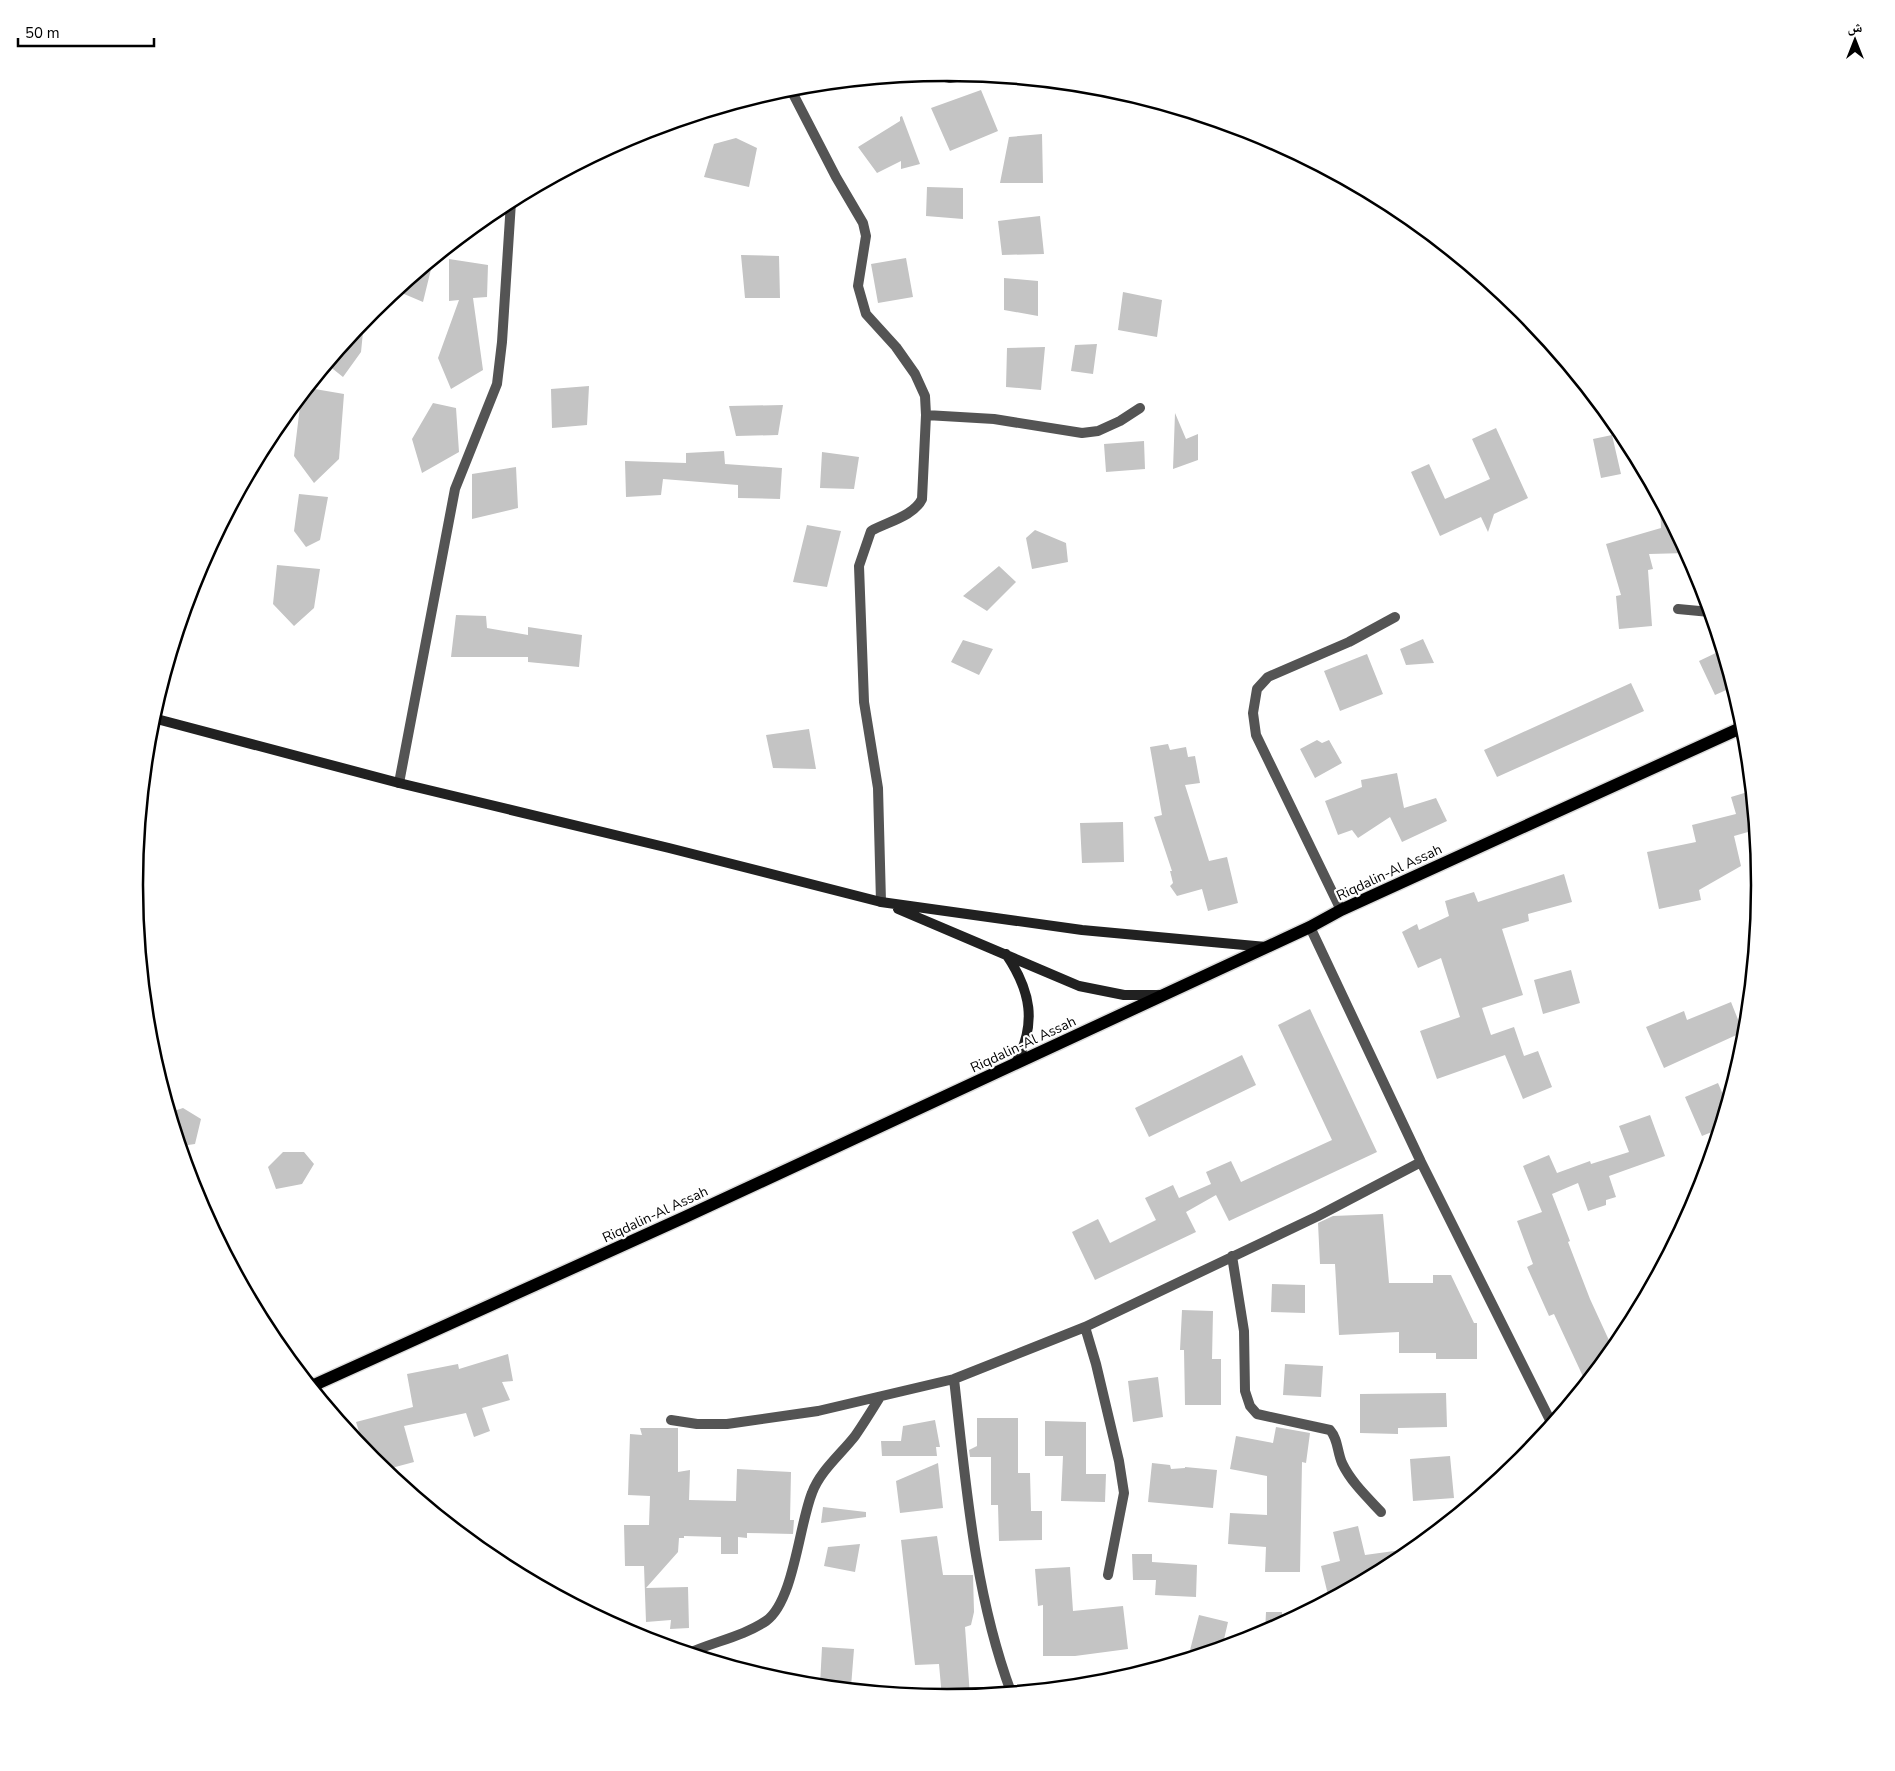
<svg xmlns="http://www.w3.org/2000/svg" width="1895" height="1771" viewBox="0 0 1895 1771" font-family="'Nunito Sans','Noto Naskh Arabic',sans-serif">
<rect width="100%" height="100%" fill="#fff"/>
<path fill="#c4c4c4" d="M981 90 998 131 950 151 931 108Z
M902 116 920 164 901 169V161L877 173 858 147 900 121V117Z
M1042 134 1043 183H1000L1009 137Z
M736 138 757 148 749 187 704 177 714 144Z
M927 187 963 188V219L926 216Z
M1040 216 1044 254 1002 255 998 221Z
M741 255 779 256 780 298H745Z
M906 258 913 297 878 303 871 264Z
M449 259 488 265 487 297 473 298 483 370 451 389 438 358 459 300 449 301Z
M433 261 423 302 397 291 413 278Z
M1004 278 1038 281V316L1004 310Z
M1123 292 1162 300 1157 337 1118 330Z
M364 322 361 352 343 377 328 365Z
M1097 344 1093 374 1071 371 1075 345Z
M1045 347 1041 390 1006 387 1007 348Z
M589 386 587 425 552 428 551 389Z
M309 388 344 394 339 459 314 483 294 456 301 398Z
M433 403 456 408 459 452 422 473 412 439Z
M783 405 778 435 736 436 729 406Z
M1175 413 1186 439 1198 434V460L1173 469Z
M1496 428 1528 498 1494 514 1488 532 1481 517 1440 536 1411 472 1429 464 1445 499 1490 479 1472 439Z
M1612 435 1621 474 1601 478 1593 439Z
M1144 441 1145 469 1106 472 1104 444Z
M724 451 725 464 782 468 780 499 738 498V485L663 479 661 495 626 497 625 461 686 463V453Z
M822 452 859 457 854 489 820 488Z
M516 467 518 508 472 519V474Z
M299 494 328 497 320 540 306 547 294 531Z
M1660 502 1687 553 1649 554 1653 569 1648 570 1652 626 1619 629 1616 596 1621 595 1606 544 1661 528Z
M807 525 841 531 827 587 793 582Z
M1035 530 1066 543 1068 562 1032 569 1026 538Z
M277 565 320 569 314 608 294 626 273 604Z
M999 566 1016 582 987 611 963 596Z
M456 615 486 616 487 628 528 635V627L582 635 579 667 528 662V657H451Z
M1423 639 1434 663 1406 665 1400 649Z
M963 640 993 649 979 675 951 662Z
M1722 650 1733 687 1715 695 1699 661Z
M1367 654 1383 694 1340 711 1324 671Z
M1631 683 1644 711 1497 777 1484 750Z
M809 729 816 769 773 768 766 735Z
M1317 740 1322 743 1329 740 1342 763 1315 778 1300 749Z
M1168 744 1170 750 1186 747 1188 757 1195 756 1200 783 1185 785 1209 861 1227 857 1238 903 1208 911 1202 889 1177 896 1170 886 1173 883 1170 871H1172L1154 817 1162 815 1150 747Z
M1397 773 1404 808 1436 798 1447 821 1402 842 1390 817 1358 838 1352 830 1338 835 1325 801 1362 787 1361 780Z
M1751 791 1755 830 1734 836 1741 866 1699 890 1701 900 1659 909 1647 852 1696 842 1692 825 1736 814 1731 797Z
M1123 822 1124 862 1082 863 1080 823Z
M1564 874 1572 902 1528 914 1529 921 1502 929 1523 995 1482 1008 1491 1035 1514 1027 1524 1056 1538 1051 1552 1087 1523 1099 1505 1055 1437 1079 1420 1031 1460 1017 1441 958 1418 968 1402 932 1417 924 1419 930 1449 916 1445 901 1474 892 1478 902Z
M1571 970 1580 1003 1543 1014 1534 980Z
M1731 1002 1743 1032 1664 1068 1646 1027 1684 1011 1687 1020Z
M1310 1009 1377 1152 1229 1221 1216 1195 1186 1212 1196 1232 1095 1280 1072 1232 1098 1219 1110 1243 1156 1220 1145 1198 1173 1185 1179 1198 1211 1184 1206 1172 1231 1161 1241 1182 1332 1140 1278 1025Z
M1242 1055 1256 1085 1149 1137 1135 1108Z
M1718 1083 1727 1104 1719 1129 1702 1136 1685 1097Z
M183 1108 201 1119 195 1144 181 1146 171 1112Z
M1650 1115 1665 1156 1609 1176 1616 1197 1606 1200V1205L1588 1211 1578 1183 1552 1194 1570 1241 1568 1242 1590 1299 1613 1349 1586 1383 1554 1314 1549 1316 1527 1267 1533 1264 1517 1221 1542 1212 1523 1166 1549 1155 1557 1173 1590 1161 1591 1164 1629 1152 1619 1126Z
M283 1152H304L314 1164 302 1184 276 1189 268 1167Z
M1383 1214 1389 1283H1433V1275H1451L1474 1323H1477V1359H1436V1353H1399V1332L1339 1335 1335 1264H1320L1318 1223 1333 1216Z
M1272 1284 1305 1285V1313L1271 1312Z
M1182 1310 1213 1311 1212 1359H1221V1405H1185L1184 1350H1180Z
M508 1354 513 1381 502 1382 510 1400 482 1408 490 1431 474 1437 466 1413 404 1426 414 1462 384 1470 372 1460 356 1440 361 1438 356 1422 413 1407 407 1374 458 1364 459 1369Z
M1285 1364 1323 1366 1321 1397 1283 1395Z
M1158 1377 1163 1417 1133 1422 1128 1381Z
M1446 1393 1447 1427 1398 1428V1434L1360 1433V1394Z
M977 1418H1018V1473H1030L1031 1511H1042V1540L999 1541 998 1505H991V1457H970L969 1450 977 1446Z
M935 1420 940 1447H936L937 1456H882L881 1441H901L903 1426Z
M1045 1421 1086 1422V1474H1106L1105 1502 1061 1501 1063 1456H1045Z
M1276 1427 1310 1433 1306 1463 1302 1462 1300 1572H1265L1266 1547 1228 1544 1230 1513 1267 1515V1476L1230 1469 1236 1436 1273 1443Z
M640 1428H678V1472L690 1470 689 1500 736 1501 737 1469 791 1472 790 1520H794L793 1534 747 1533V1538L738 1537V1554H721V1537L684 1536V1538H679L678 1552 646 1588 688 1587 689 1628 670 1629 671 1620 646 1622 644 1566H625L624 1525H649L650 1496 628 1495 630 1434 642 1435Z
M1450 1456 1454 1498 1413 1501 1410 1459Z
M938 1463 943 1508 900 1513 896 1481Z
M1152 1463 1170 1465 1171 1469 1185 1468V1467L1217 1470 1213 1508 1148 1502Z
M823 1507 866 1512V1517L821 1523Z
M1358 1526 1365 1555 1416 1548 1399 1562 1329 1599 1321 1566 1340 1561 1333 1532Z
M937 1536 943 1575H973L974 1612 971 1625 965 1627 970 1696 942 1698 939 1664 915 1665 901 1540Z
M860 1544 855 1572 824 1566 828 1547Z
M1132 1554H1152V1562L1197 1565 1196 1597 1155 1595 1156 1580H1133Z
M1070 1567 1073 1611 1123 1606 1128 1649 1075 1656H1043V1605L1038 1606 1035 1569Z
M1266 1612H1282V1624L1265 1633Z
M1199 1615 1228 1622 1222 1648 1188 1658Z
M822 1647 854 1649 851 1687 820 1685Z"/>
<g fill="none" stroke-linecap="round" stroke-linejoin="round">
<defs>
<path id="primary" d="M312 1386 685 1217 1310 927 1341 910 1745 726"/>
</defs>
<use href="#primary" stroke="#dbdbdb" stroke-width="15"/>
<path stroke="#545454" stroke-width="10" d="M931 74 950 78 969 75
M790 88 836 177 863 223 866 236 858 286 866 314 896 347 915 374 925 396 926 415 922 499C914 516 887 522 871 531L859 566 864 702 878 788 881 902
M926 415 994 419 1082 433 1098 431 1120 421 1140 408
M1678 609 1710 612
M399 783 455 489 497 384 502 342 511 202
M1341 910 1256 735 1253 713 1257 689 1268 677 1349 642 1395 617
M1310 927 1421 1162 1552 1424
M1232 1256 1244 1331 1245 1391 1250 1406 1257 1414 1330 1430C1338 1439 1337 1451 1342 1463 1351 1482 1367 1497 1381 1512
M1085 1327 1096 1364 1119 1461 1124 1493 1108 1575
M954 1379C966 1484 974 1592 1011 1692
M671 1420 697 1424H727L818 1411 954 1379 1085 1327 1318 1216 1421 1162
M689 1653C713 1642 744 1636 766 1621 794 1601 799 1525 812 1493 820 1471 841 1454 855 1436 864 1423 872 1410 880 1397"/>
<path stroke="#212121" stroke-width="10" d="M153 718 399 783 669 848 881 902 1082 930 1266 947
M898 909 1079 986 1124 995H1162
M1006 954C1031 991 1037 1023 1016 1063"/>
<use href="#primary" stroke="#000" stroke-width="12"/>
</g>
<g text-anchor="middle" stroke-width="4.5" stroke-linejoin="round" paint-order="stroke">
<g font-size="14" fill="#000" stroke="#fff">
<text transform="translate(1389 872) rotate(-25)" y="5">Riqdalin-Al Assah</text>
<text transform="translate(1023 1044) rotate(-25)" y="5">Riqdalin-Al Assah</text>
<text transform="translate(655 1214) rotate(-25)" y="5">Riqdalin-Al Assah</text>
</g>
</g>
<path d="M0 0H1895V1771H0ZM143 885a804 804 0 1 1 1608 0a804 804 0 1 1-1608 0Z" fill="#fff" fill-rule="evenodd"/>
<path fill="none" stroke="#000" stroke-width="2.5" d="M143 885a804 804 0 1 1 1608 0a804 804 0 1 1-1608 0Z"/>
<g transform="translate(1855 40)" stroke="#ffffff" stroke-width="4" paint-order="stroke">
<path d="M0-4L9 19L0 12L-9 19Z" fill="#000000"/>
<text y="-8" font-size="14" font-weight="bold" text-anchor="middle" fill="#000000">ش</text>
</g>
<path d="M18 38v8h136v-8" fill="none" stroke="#000000" stroke-width="2.5"/>
<text x="25" y="38" font-size="15" fill="#000000" stroke="#ffffff" stroke-width="4" paint-order="stroke">50 m</text>
</svg>
